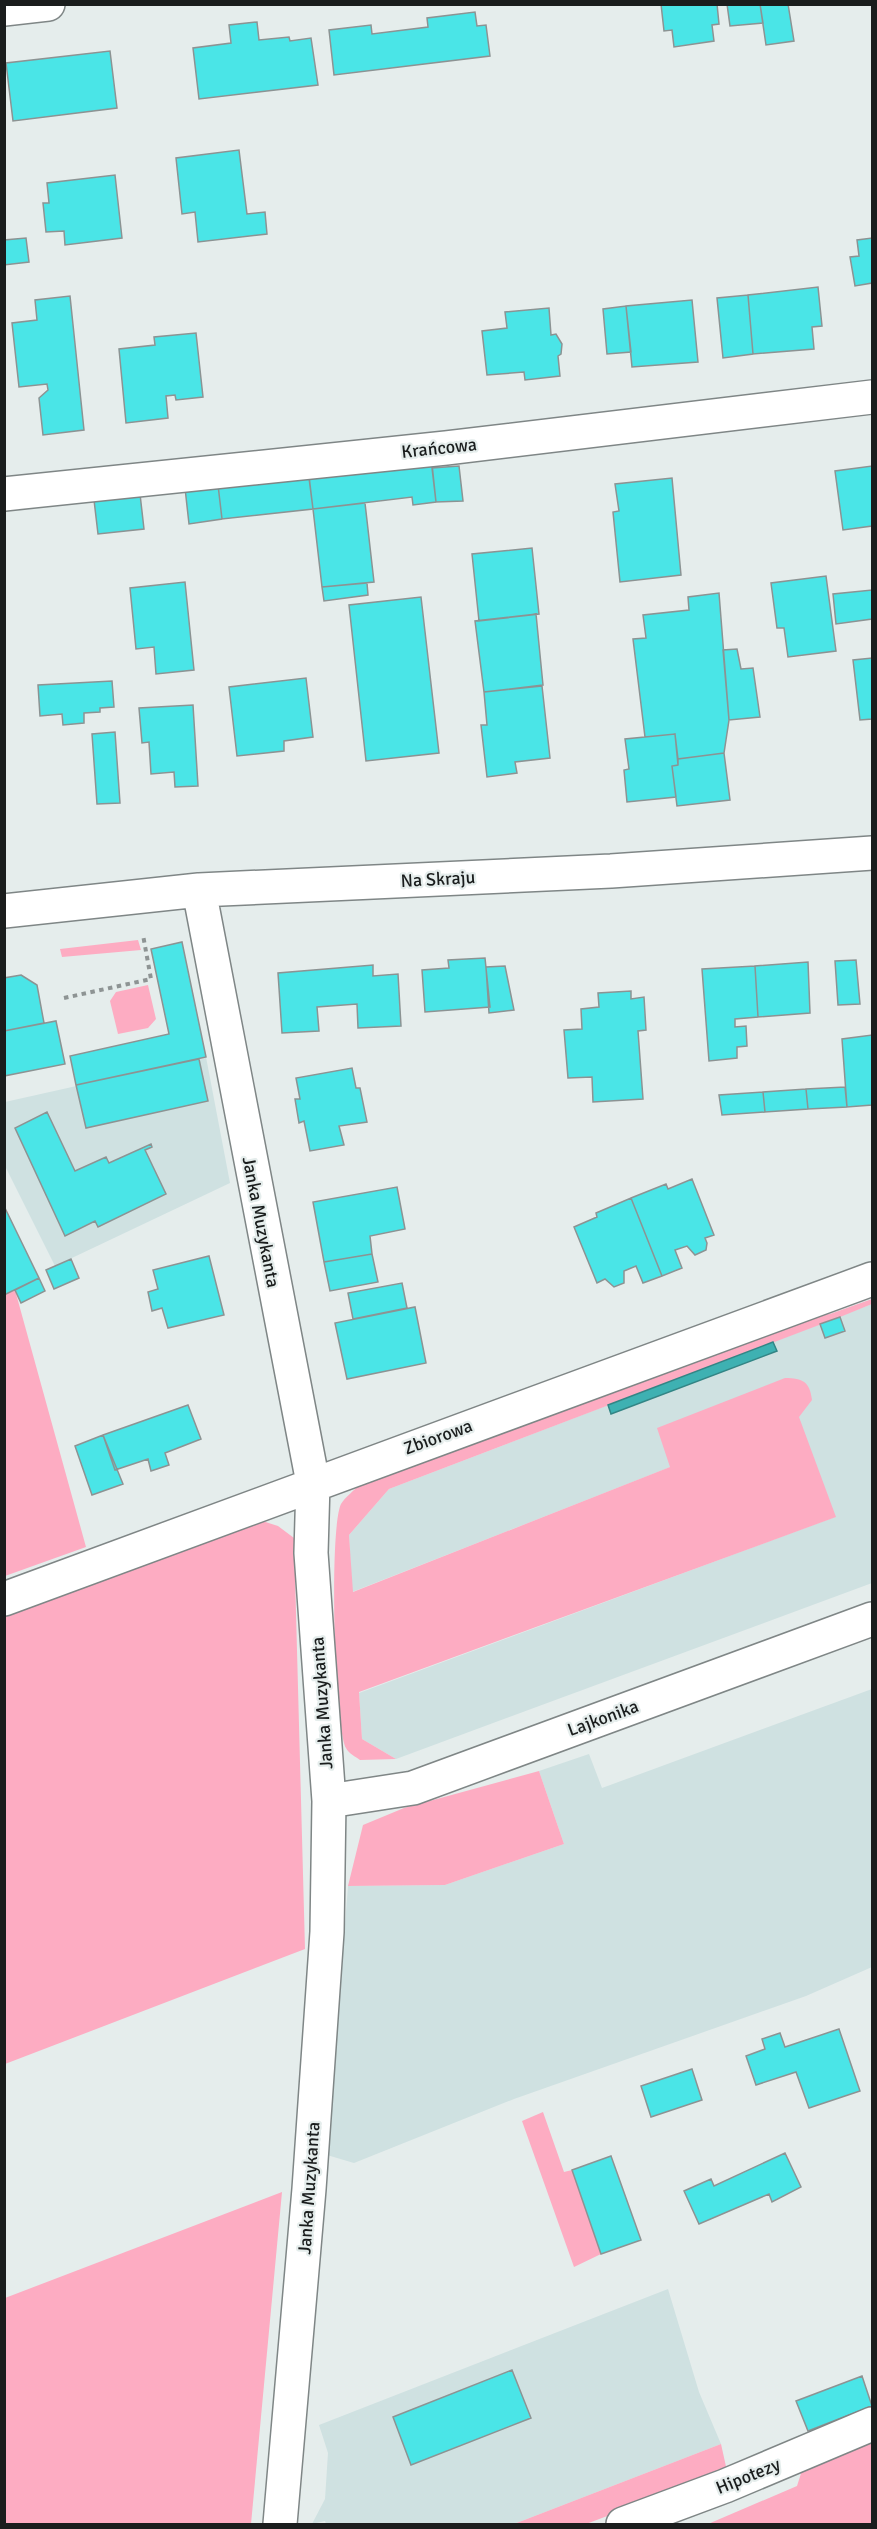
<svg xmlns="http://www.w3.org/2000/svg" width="877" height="2529" viewBox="0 0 877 2529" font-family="Signika,sans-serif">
<rect width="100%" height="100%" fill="#e5edec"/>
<path fill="#cfe1e1" d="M206 1057 230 1183 55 1266 5 1166V1102Z
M872 1304V1583L396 1759 362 1739 359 1693 835 1517 798 1417 352 1592 349 1535 389 1489Z
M872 1689V1967L806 1996 514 2099 354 2163 327 2155 348 1886 445 1885 564 1844 539 1771 589 1754 602 1788Z
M668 2289 699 2392 721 2444 514 2524H326L325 2521 312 2524 325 2499 328 2453 319 2425Z"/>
<path fill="#fdacc2" d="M138 940 141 950 62 957 60 949Z
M148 985 156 1019 148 1028 118 1034 110 1001 116 992Z
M15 1290 86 1547 5 1576 4 1295Z
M872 1299V1304L840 1317 389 1489 349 1535 353 1592 670 1467 657 1428 785 1378C803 1378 810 1382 812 1400L799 1417 836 1517 359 1692 362 1739 396 1759 360 1760C356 1757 348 1753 346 1748 334 1723 329 1529 341 1504 345 1497 355 1490 360 1484L783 1319 830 1314Z
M256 1519 278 1526 294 1538 305 1949 5 2064V1615Z
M539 1771 564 1844 445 1885 348 1886 363 1825 404 1808Z
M543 2112 564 2172 572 2170 601 2254 574 2267 522 2121Z
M282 2192 251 2524H5V2298Z
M872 2435V2524H708L797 2486 804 2464Z
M721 2444 727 2471 586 2524H514Z"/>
<path fill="#3eb1b2" stroke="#338585" stroke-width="1.5" d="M773 1342 777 1351 611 1414 608 1405Z"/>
<path fill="#4ae5e7" stroke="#8c9393" stroke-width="1.5" d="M661 4H717L719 24 712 25 714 41 674 47 672 30 664 31Z
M727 4H760L763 23 730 26Z
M760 4H788L794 41 766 45Z
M475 12 477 26 486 25 490 56 334 75 329 30 371 25 372 34 428 27 427 18Z
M257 22 259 40 289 37 290 41 311 38 318 85 199 99 193 48 231 43 229 25Z
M110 51 117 108 13 121 6 63Z
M239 150 247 214 265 212 267 234 198 242 195 212 182 214 176 158Z
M115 175 122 238 65 245 64 231 46 232 43 203H49L47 183Z
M26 238 29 262 4 265V240Z
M872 238V283L855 286 850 257 859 256 857 240Z
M818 287 822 326 812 327 814 349 753 354 748 295Z
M748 295 753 354 723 358 717 298Z
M70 296 84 430 43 435 39 398 48 390 47 384 19 387 12 323 37 320 35 300Z
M692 300 698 362 632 367 626 306Z
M626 306 631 352 607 354 603 309Z
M549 308 551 335 556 334 562 344 561 354 558 356 560 376 525 380 524 372 487 375 482 331 507 328 505 312Z
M196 333 203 397 176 400 175 395 166 396 168 418 126 423 119 349 155 345 154 337Z
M432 464 436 502 413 505 412 497 313 509 309 478Z
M459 466 463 501 436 502 432 468Z
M872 466V526L843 530 835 471Z
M309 476 313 509 222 519 218 485Z
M672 478 681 575 620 582 613 512 619 511 615 484Z
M218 485 222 519 189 524 185 488Z
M140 494 144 529 98 534 94 500Z
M365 503 374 582 322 587 313 509Z
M532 548 539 614 479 621 472 554Z
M826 576 836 651 788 657 784 628H777L771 583Z
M185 582 194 670 156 674 154 647 136 649 130 588Z
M367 583 368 595 324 601 322 587Z
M872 590V619L836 624 833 594Z
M719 593 729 720 724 753 678 759 675 734 645 737 633 639 646 638 643 615 689 610 688 597Z
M421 597 439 753 366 761 349 605Z
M536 614 543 685 484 692 475 621Z
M737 649 741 669 753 668 760 717 729 720 723 650Z
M872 658V719L860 720 853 660Z
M306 678 313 737 284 741V751L237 756 229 687Z
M112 681 114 707 100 708V712L84 713V723L63 725 62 714 40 716 38 685Z
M542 686 550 758 515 762 517 773 487 777 481 725H487L484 692Z
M193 705 198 786 175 787 174 772 151 774 149 742 142 743 139 708Z
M115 732 120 803 97 804 92 734Z
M675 734 678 765 672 766 676 797 627 802 624 770 629 769 625 739Z
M724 753 730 800 677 806 672 766 678 765V759Z
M182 942 206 1057 76 1085 70 1056 169 1034 151 949Z
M485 958 490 1007 425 1012 422 970 449 968 448 960Z
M856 960 860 1004 838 1005 835 961Z
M808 962 810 1013 758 1017 755 966Z
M373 965V976L398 974 401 1026 358 1028 357 1004 317 1007 319 1031 282 1033 278 973Z
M505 966 514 1010 489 1013 486 967Z
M755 966 758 1017 735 1019V1027L746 1026 747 1046 737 1047V1058L709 1061 702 969Z
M21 975 37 985 44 1023 4 1031V978Z
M631 991V999L644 997 646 1030 638 1031 643 1099 593 1102 592 1077 568 1078 564 1030 582 1029 581 1009 599 1007 598 993Z
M56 1021 65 1064 4 1076V1031Z
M872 1035V1105L847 1107 842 1039Z
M199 1059 208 1101 86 1128 76 1085Z
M352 1068 356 1088H360L367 1122 339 1126 344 1145 310 1151 304 1121 299 1123 295 1099H300L296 1078Z
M845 1087 847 1107 808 1109 806 1089Z
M806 1089 808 1109 765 1112 763 1092Z
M763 1092 765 1112 722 1115 719 1095Z
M47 1112 75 1171 106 1157 109 1163 151 1144 152 1147 145 1150 166 1194 98 1227 95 1221 65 1236 15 1128Z
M692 1179 714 1235 705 1238 707 1243 706 1250 695 1255 687 1246 675 1250 682 1268 662 1276 631 1198 666 1184 668 1189Z
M397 1187 405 1229 370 1236 372 1254 324 1262 313 1202Z
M631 1198 662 1276 643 1283 636 1266 624 1271V1283L614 1287 605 1279 597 1283 574 1227 597 1217 596 1213Z
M4 1206 39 1278 4 1295Z
M372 1254 378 1282 330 1291 324 1262Z
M209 1256 224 1315 168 1328 162 1308 152 1311 148 1292 158 1289 153 1270Z
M71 1259 79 1278 54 1289 46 1270Z
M39 1278 45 1291 21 1303 15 1290Z
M402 1283 407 1308 353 1319 348 1293Z
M415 1307 426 1363 347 1379 335 1323Z
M840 1317 845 1331 825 1338 820 1324Z
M188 1405 201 1439 165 1453 169 1465 151 1471 148 1459 115 1470 103 1435Z
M103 1435 123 1484 92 1495 75 1446Z
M839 2029 860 2091 809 2108 796 2072 756 2085 746 2056 765 2049 762 2039 780 2033 785 2047Z
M692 2069 702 2100 651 2117 641 2086Z
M785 2153 801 2187 772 2202 769 2194 699 2224 684 2191 711 2179 714 2186Z
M611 2156 641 2240 601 2254 572 2170Z
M512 2370 531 2418 411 2465 393 2417Z
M862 2376 872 2406 808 2431 796 2401Z"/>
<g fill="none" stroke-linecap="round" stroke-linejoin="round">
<defs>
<path id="minor" d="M4 9 48 4
M4 494 446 448 872 397
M199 890 313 1483 311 1553 329 1801 327 1932 309 2189 280 2524
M4 911 199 890 611 871 872 853
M4 1599 872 1279
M329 1801 413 1788 872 1619
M623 2524 725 2486 872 2424"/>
</defs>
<use href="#minor" stroke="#7f8686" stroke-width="36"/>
<path stroke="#8e9494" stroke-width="4" stroke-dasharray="4.5 4.5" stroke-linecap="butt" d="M64 998 151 979 143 935"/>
<use href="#minor" stroke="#fff" stroke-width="33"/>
</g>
<g text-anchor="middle" stroke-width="4.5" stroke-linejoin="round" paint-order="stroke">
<g font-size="18" fill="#1a1d1d" stroke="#e5edec">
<text transform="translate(439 448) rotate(-6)" y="6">Krańcowa</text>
<text transform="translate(438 879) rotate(-3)" y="6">Na Skraju</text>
<text transform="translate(261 1222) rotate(79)" y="6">Janka Muzykanta</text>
<text transform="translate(438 1437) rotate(-20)" y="6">Zbiorowa</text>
<text transform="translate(322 1703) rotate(-94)" y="6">Janka Muzykanta</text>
<text transform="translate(603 1718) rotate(-20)" y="6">Lajkonika</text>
<text transform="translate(309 2188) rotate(-86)" y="6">Janka Muzykanta</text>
<text transform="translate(748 2476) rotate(-22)" y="6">Hipotezy</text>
</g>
</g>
<rect width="877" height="2529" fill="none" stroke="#1a1d1d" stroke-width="12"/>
</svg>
